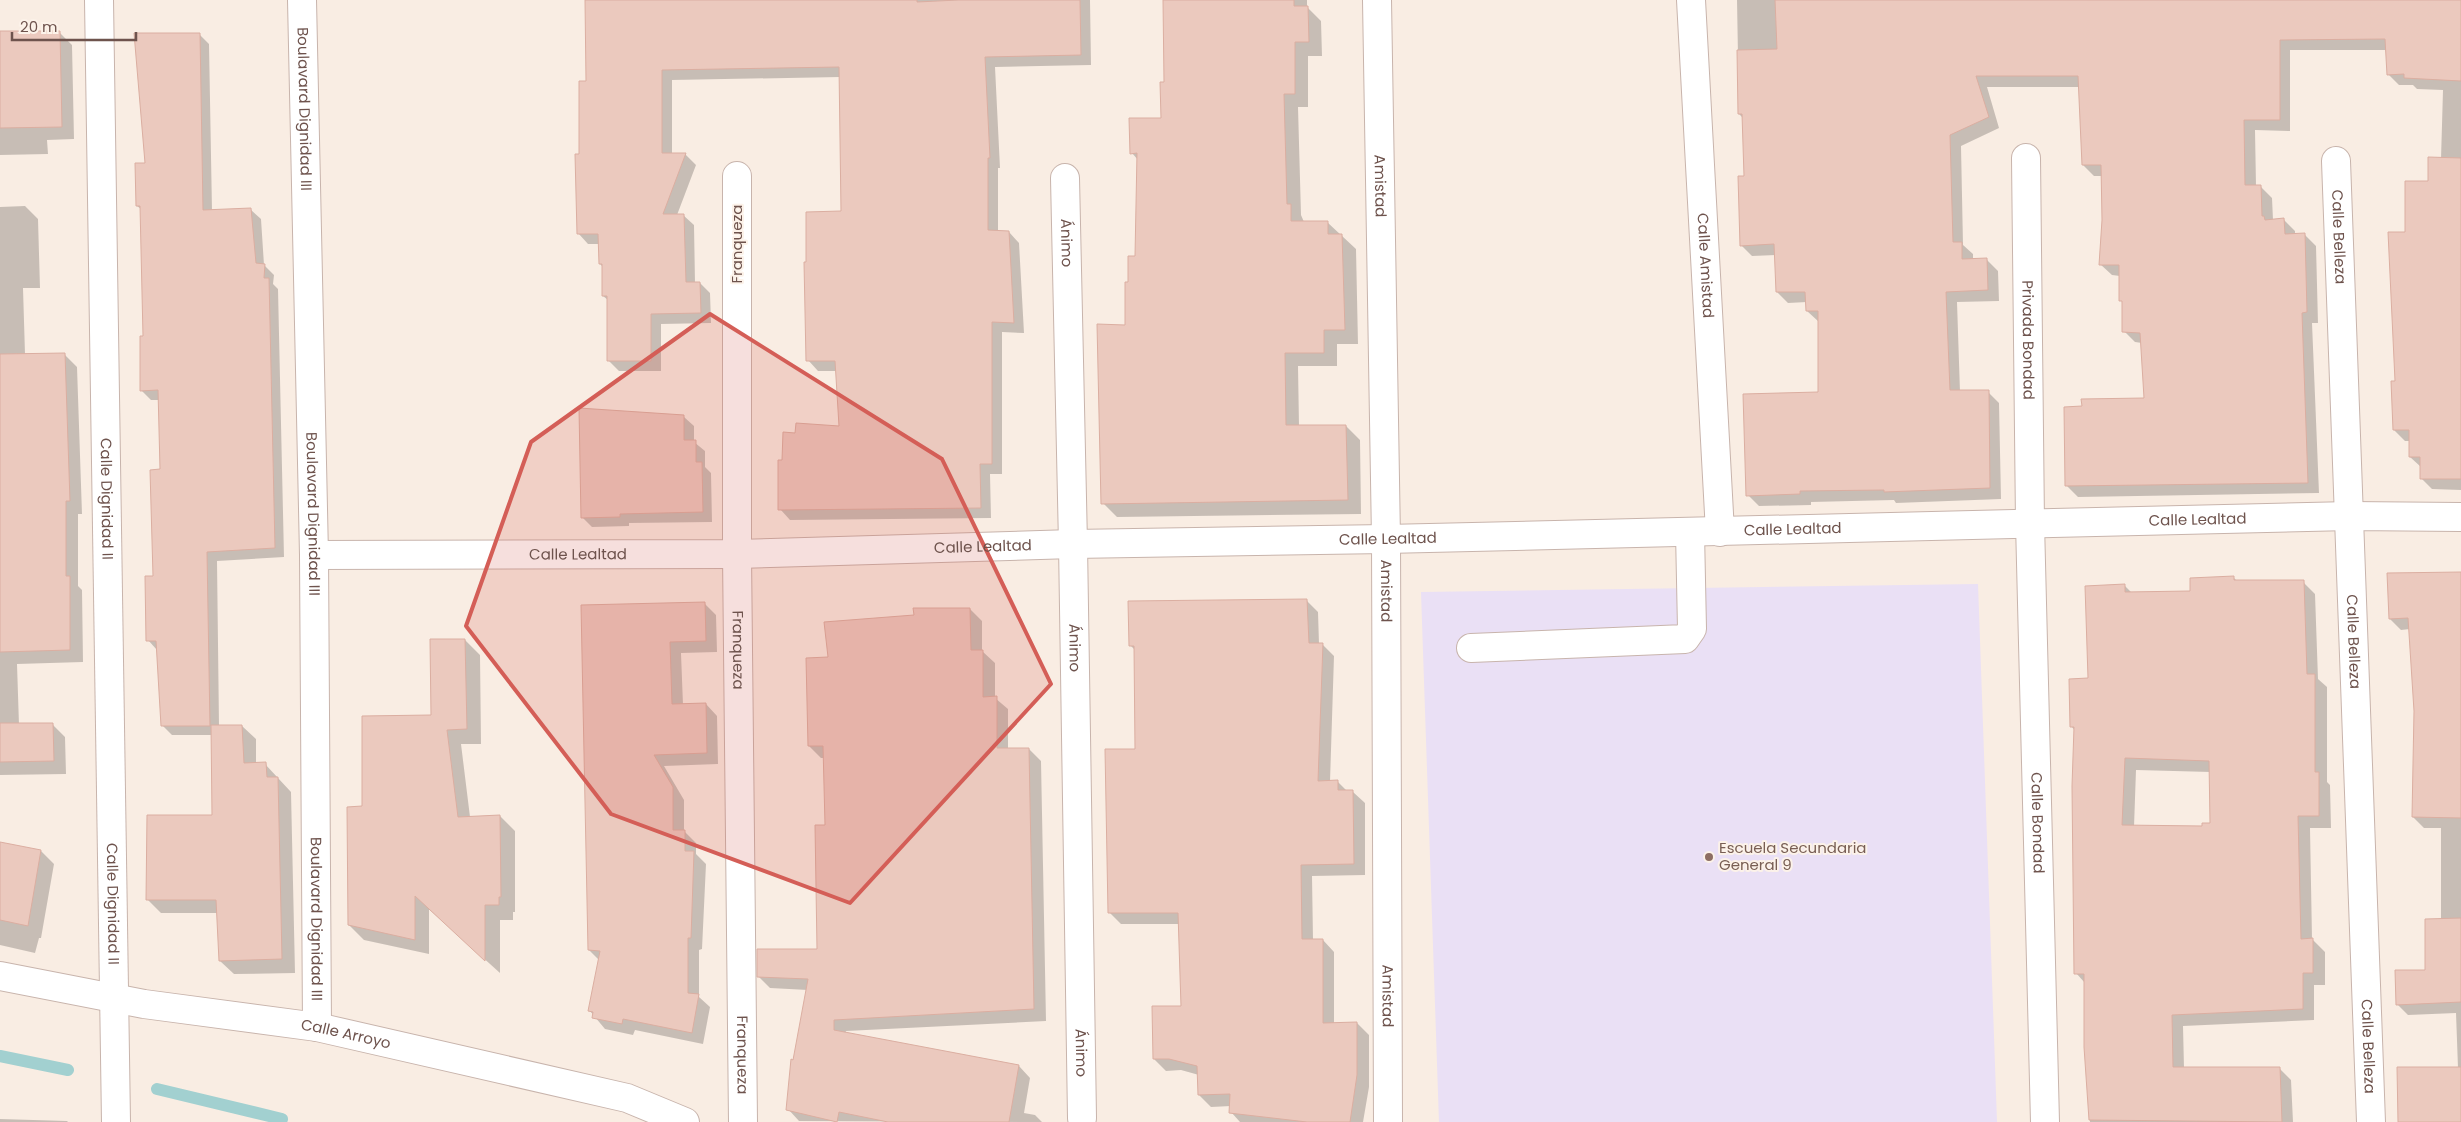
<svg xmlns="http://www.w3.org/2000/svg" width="2461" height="1122" viewBox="0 0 2461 1122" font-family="Poppins,sans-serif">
<rect width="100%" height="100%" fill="#f9ede3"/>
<path fill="#eae0f5" d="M1978 584 1997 1122H1439L1421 592Z"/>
<path fill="#0003" fill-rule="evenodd" d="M587 0H1090L1091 65 995 67 1000 168H998V232H1009L1019 243 1024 333 1002 332V474H990L991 518 790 520 780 509 784 461 797 434 840 427 837 371H818L808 360 843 213 840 77 672 80V154H685L696 165 677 215H683L694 225 695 283H700L710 293 711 323 661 324V371H619L608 360V300L603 296V267L600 264 599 244H588L578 233 581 155 588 82Z
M1164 0H1307V7L1321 21 1322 56H1308V107H1298L1301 215 1304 222H1327L1356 249 1358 344H1337V366H1298L1299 426H1346L1360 440 1361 514 1117 517 1103 503 1126 326 1130 283 1136 257 1138 160 1132 153 1162 119 1166 84Z
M1737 0H2461V490L2432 489 2421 478V467L2410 457V441H2405L2394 430 2406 233 2441 159 2443 90 2417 89 2413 85H2399L2388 74 2387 50H2290V131L2255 130 2256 186H2260L2272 198 2273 220H2284L2295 231V235H2305L2316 246 2318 323H2312L2319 493 2078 497 2067 486 2145 399 2142 343 2135 342 2124 331 2120 276 2112 275 2100 264 2103 220 2102 176H2094L2083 165 2079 87H1987L1999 128 1961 146 1963 245 1973 254V260H1987L1998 271 1999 301 1957 302 1960 392H1988L1999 403 2001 499 1896 503 1894 500 1811 502V505L1759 506 1748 495 1820 393 1819 322 1807 311V302L1788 303 1777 292 1776 255 1752 256 1741 245 1745 178 1744 119 1739 114Z
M0 32H59L72 45 74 139 47 140 48 154 0 155Z
M199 34 209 44 212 211 251 210 261 219 264 265 274 275 273 284 278 289 284 557 217 561 219 726H242L256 739V764H265L291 792 295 973 234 974 220 961 218 913H161L148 900 214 816 212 735H172L162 725 157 650 148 640 155 577 161 470 160 400H151L141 390 144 337 141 209 137 206 147 164Z
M25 206 38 219 40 288H23L25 354H64L77 367 82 514H78V586L82 590 83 662 17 664 19 725H53L65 737 66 774 0 775V207Z
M684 417 694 426V442L705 451V467L711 473 712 522 629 523V526L592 527 582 517Z
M2461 573V1122H2399L2458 1068 2456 1013 2408 1015 2397 1004 2426 971 2441 920V828H2424L2413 817 2415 711 2410 629 2401 630 2390 619Z
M2234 578 2238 582H2303L2315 594 2318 679 2327 687V782L2330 785 2331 828H2310L2312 939 2325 952V985H2314V1020L2183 1026 2184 1068H2279L2291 1080 2293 1122H2090L2085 1047V983L2076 973 2075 731 2072 727 2125 586 2132 593 2192 592ZM2136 770 2211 772 2212 825 2203 827H2134Z
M1306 600 1318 612 1319 644H1322L1334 656 1330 782H1338L1348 792H1353L1365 803V875L1312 876 1313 940H1323L1334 952V1024L1357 1023 1369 1035V1087L1363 1122H1240L1231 1112V1106L1211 1107 1199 1095V1075L1181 1070 1166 1071 1154 1059 1182 1007 1180 924H1121L1109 912 1136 750 1135 650 1130 645Z
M704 603 716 615 717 652 681 653 683 705 706 704 717 716 718 764 664 766 684 800V831L696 843V854L706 864 702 949 699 950V997L710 1007 703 1044 635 1030 633 1035 605 1029 590 1011 599 960 589 950 582 606Z
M970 609 982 621V651L995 663V698L1008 709V749H1029L1041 761 1046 1021 846 1031 845 1034 1019 1066 1030 1078 1024 1113 1035 1115 1042 1122 799 1121 788 1109 808 990 770 988 758 976 818 950 826 826 824 758H821L809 746 830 659 915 617Z
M465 640 480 655 481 744H461L470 817 500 816 515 831V912H513V920H500V973L429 909V954L364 940 349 925 363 808 433 717Z
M0 843 41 851 54 864 41 938H39L35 953 0 945Z
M0 1119 67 1121 68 1122H0Z"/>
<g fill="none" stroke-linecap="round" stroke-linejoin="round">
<path stroke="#a2d0d0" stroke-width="12" d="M0 1056 68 1070
M157 1089 282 1119"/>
</g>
<path fill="#ebc9be" stroke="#dbaea1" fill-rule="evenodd" d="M585 0H917V2L958 0H1080L1081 55 985 57 990 158H988V230L1009 231 1014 323 992 322V464H980L981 508 778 510V460H782L783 432 795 433 796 423 839 426 835 361H806L804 262H806V212L841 211 839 67 662 70V153H686L663 214H684L686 282H700L701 313 651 314V361H607V296H602V264H599L598 234H577L575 154H579V81H586Z
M1163 0H1294V6H1308L1309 42H1295V94H1284L1287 204H1291V221H1328V234H1342L1345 330H1324V353H1285L1286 425H1346L1348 500 1101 504 1097 324 1125 325V282H1128V256H1135L1137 153 1130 154 1129 118H1161L1160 82H1164Z
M1775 0H2461V81L2404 78V74L2387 75 2385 39 2280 40V120H2244L2245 185H2261L2262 216H2264L2265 220 2284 218 2285 234 2305 233 2307 312 2302 313 2308 483 2065 486 2064 407 2082 406 2081 399 2144 398 2140 333 2122 332V301H2119V265H2099L2102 220 2101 165H2082L2078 76H1976L1989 117 1950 135 1953 242H1962V259L1987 258 1988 290 1946 292 1950 390H1989L1990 488 1884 492V490L1800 491V494L1746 496 1743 394 1818 392V311H1806L1805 292H1776L1774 244 1740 246 1738 176H1744L1742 114H1738L1737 50 1777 49Z
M0 31H60L62 127 0 128Z
M134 33H200L203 210 251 208 256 263 265 264 264 278H269L275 548 207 552 210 726H161L156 641H146L145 576H153L150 470 160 469 158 390 140 391V336H143L140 206H136L135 163H145Z
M2428 157 2461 158V479H2420V457H2409V430H2393L2391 381H2395L2388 232H2405V181H2428Z
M65 353 70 501H66V576H70V650L0 652V354Z
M579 408 684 415V440H696V462H702L703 512 620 514V517L581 518Z
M2461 572V818L2412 817 2414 711 2408 618 2389 619 2387 573Z
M2234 576V580H2304L2307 674H2315V772H2319V816H2298L2301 939 2313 938V973H2303V1009L2172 1015 2173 1067H2280L2282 1122 2089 1120 2084 1047V974H2074L2072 786 2074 727H2070L2069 679 2088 678 2085 586 2125 584V592L2190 591V578ZM2125 758 2209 761 2210 823H2202V826L2122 825Z
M1307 599 1309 643H1323L1318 781 1338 780V790H1353L1354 864 1301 865 1302 939H1323V1023L1357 1022V1075L1350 1122H1307L1229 1113 1230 1094 1198 1095 1197 1066 1169 1059H1153L1152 1006H1181L1178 913H1108L1105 749H1135L1134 646H1129L1128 601Z
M705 602 706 641 670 642 672 704 706 703 707 753 654 755 673 787V830H685V851H694L691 938H688V993L699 994 692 1033 623 1019 622 1024 592 1018 593 1012 588 1011 600 951 588 950 581 605Z
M913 608H970L971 650H983V697L997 696V748H1029L1034 1009 834 1020V1030L1019 1065 1009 1122H888L839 1112 837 1122 786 1110 791 1059 793 1060 808 979 757 977V949H817L815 825H825L823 746H808L806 658 828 657 824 622 914 615Z
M430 639H465L467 729 447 730 458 817 500 815 501 897H499V905H485V961L415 896V940L348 925 347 807 362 806V716L431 715Z
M0 723H53L54 761 0 762Z
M211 725H242L244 763 266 762 267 777H278L282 959 219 961 216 900H146L147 815H212Z
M0 842 41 850 28 926 0 920Z
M2461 918V1002L2396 1005 2395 970H2425V919Z
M2397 1067H2461V1122H2398Z"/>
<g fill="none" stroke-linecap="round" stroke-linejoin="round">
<defs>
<g id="minor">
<path id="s1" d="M99 0 116 1122"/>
<path id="s2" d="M302 0 314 555 317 1027"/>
<path id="s3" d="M1377 0 1386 539 1388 1122"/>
<path id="s4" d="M1691 0 1720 532"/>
<path id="s5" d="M2026 158 2030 523 2045 1122"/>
<path id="s6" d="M2336 161 2371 1122"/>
<path id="s7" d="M737 176V554L743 1122"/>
<path id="s8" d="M1065 178 1073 544 1082 1118"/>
<path id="s9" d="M314 555 737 554 1073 544 1386 539 2350 516 2461 517"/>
<path d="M1471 648 1685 639 1692 629 1690 532"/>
<path id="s10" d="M0 976 144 1004 317 1027 627 1098 685 1122"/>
</g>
</defs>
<use href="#minor" stroke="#c8b4ac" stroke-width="30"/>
<use href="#minor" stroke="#fff" stroke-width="28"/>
</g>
<path fill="#d45e57" fill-opacity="0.2" stroke="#d45e57" stroke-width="4" stroke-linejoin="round" d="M710 314 942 459 1051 684 850 903 611 814 466 626 531 442Z"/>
<circle fill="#8d6e63" stroke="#fcf2e9" stroke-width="2" cx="1709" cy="857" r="5"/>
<g text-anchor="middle" stroke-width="4" stroke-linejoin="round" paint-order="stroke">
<g font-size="15" fill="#6e534d" stroke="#fcf2e9">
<text dy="5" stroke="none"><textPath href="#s2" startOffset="109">Boulavard Dignidad III</textPath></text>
<text dy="5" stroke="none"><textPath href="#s3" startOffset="186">Amistad</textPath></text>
<text dy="5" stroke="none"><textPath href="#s6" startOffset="76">Calle Belleza</textPath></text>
<text dy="5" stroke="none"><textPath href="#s8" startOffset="65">Ánimo</textPath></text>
<text transform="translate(737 244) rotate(-90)" y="5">Franqueza</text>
<text dy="5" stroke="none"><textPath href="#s4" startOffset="266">Calle Amistad</textPath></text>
<text dy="5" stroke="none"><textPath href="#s5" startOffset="182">Privada Bondad</textPath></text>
<text dy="5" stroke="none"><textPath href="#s1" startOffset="499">Calle Dignidad II</textPath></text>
<text dy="5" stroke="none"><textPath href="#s2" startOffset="514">Boulavard Dignidad III</textPath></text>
<text dy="5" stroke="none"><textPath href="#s9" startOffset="1884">Calle Lealtad</textPath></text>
<text dy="5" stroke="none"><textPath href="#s9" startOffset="1479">Calle Lealtad</textPath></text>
<text dy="5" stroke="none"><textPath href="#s9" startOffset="1074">Calle Lealtad</textPath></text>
<text dy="5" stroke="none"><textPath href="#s9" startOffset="669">Calle Lealtad</textPath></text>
<text dy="5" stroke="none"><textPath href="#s9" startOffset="264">Calle Lealtad</textPath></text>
<text dy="5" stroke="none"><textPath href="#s3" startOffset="591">Amistad</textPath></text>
<text dy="5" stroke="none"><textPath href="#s6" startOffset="481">Calle Belleza</textPath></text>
<text dy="5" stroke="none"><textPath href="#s8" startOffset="470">Ánimo</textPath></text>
<text dy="5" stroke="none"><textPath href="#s7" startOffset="474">Franqueza</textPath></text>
<text dy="5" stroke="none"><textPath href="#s5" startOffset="665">Calle Bondad</textPath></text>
<text dy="5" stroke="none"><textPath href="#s1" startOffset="904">Calle Dignidad II</textPath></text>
<text dy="5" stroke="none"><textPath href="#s2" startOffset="919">Boulavard Dignidad III</textPath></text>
<text dy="5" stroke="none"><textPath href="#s3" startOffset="996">Amistad</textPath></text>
<text dy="5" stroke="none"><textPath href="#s10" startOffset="351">Calle Arroyo</textPath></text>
<text dy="5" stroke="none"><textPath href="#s6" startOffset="886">Calle Belleza</textPath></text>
<text dy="5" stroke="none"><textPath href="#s8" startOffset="875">Ánimo</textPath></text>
<text dy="5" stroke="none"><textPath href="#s7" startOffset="879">Franqueza</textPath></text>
</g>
<g font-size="15" fill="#785e54" stroke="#fcf2e9" text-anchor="start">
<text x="1719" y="853">Escuela Secundaria<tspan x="1719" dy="17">General 9</tspan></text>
</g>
</g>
<path d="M12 32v8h124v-8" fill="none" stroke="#6e534d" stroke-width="2.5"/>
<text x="20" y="32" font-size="15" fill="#6e534d" stroke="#fcf2e9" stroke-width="4" paint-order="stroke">20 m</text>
</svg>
